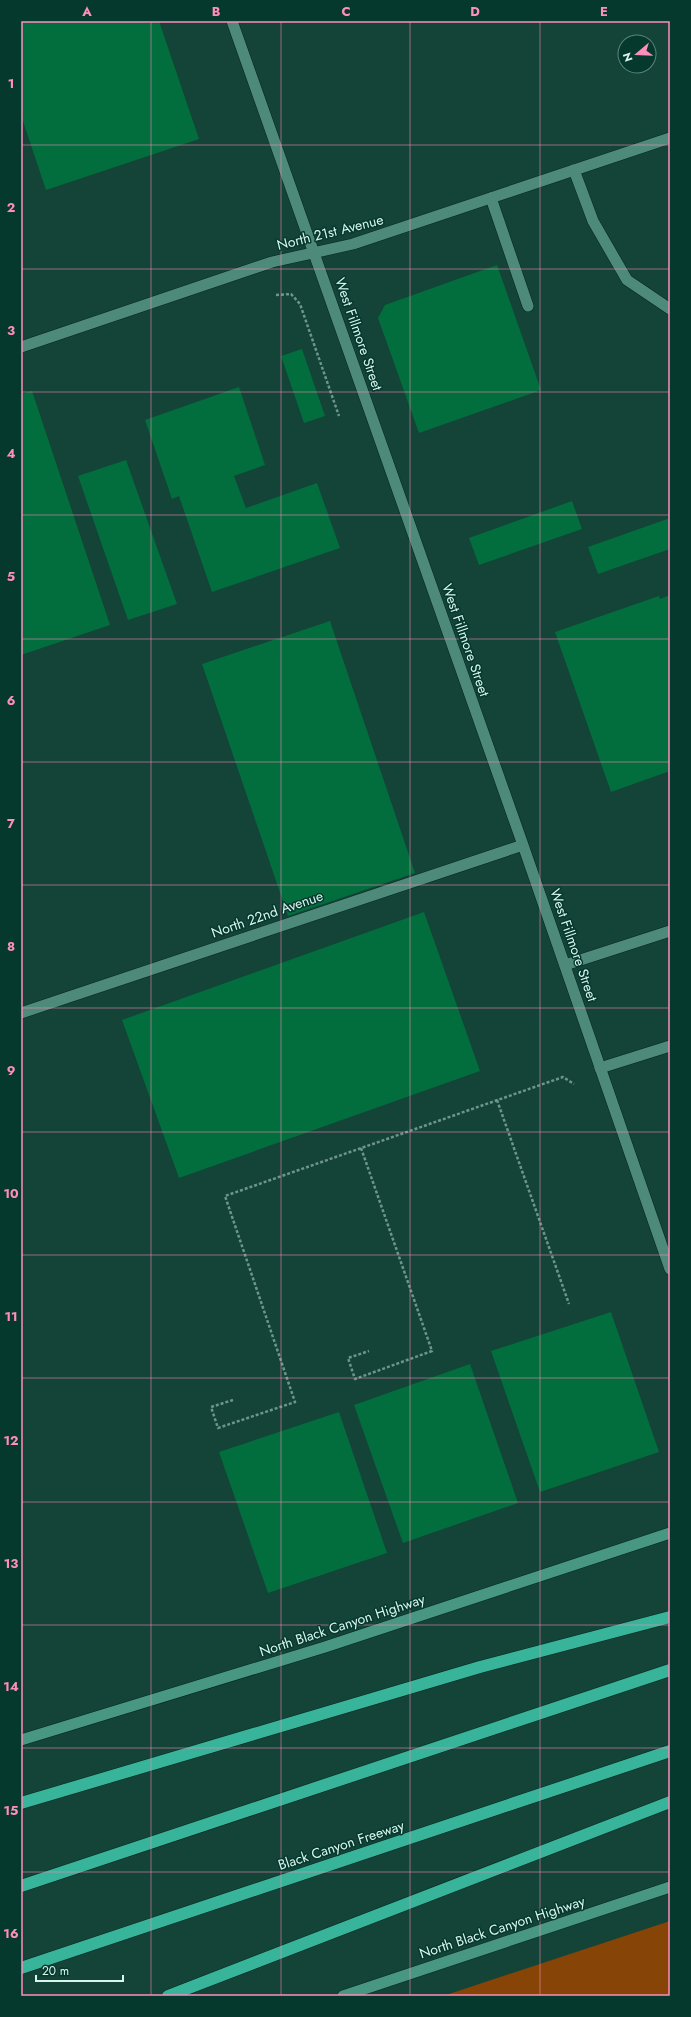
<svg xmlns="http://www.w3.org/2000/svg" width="691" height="2017" viewBox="0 0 691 2017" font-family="Jost,sans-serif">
<rect width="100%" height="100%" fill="#144338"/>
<path fill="#864406" d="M670 1921V1996H443Z"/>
<path fill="#026e3d" d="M21 21H159L199 139 46 190 21 115Z
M497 265 541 390 419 433 378 318 385 305Z
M302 349 325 416 304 423 281 356Z
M239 387 265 465 234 476 246 508 317 483 340 548 212 592 179 496 172 499 145 420Z
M32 391 110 625 21 655V394Z
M126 460 177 604 128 620 78 476Z
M572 501 582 529 479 565 469 538Z
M670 518V549L598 574 588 547Z
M670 595V771L611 792 555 632 659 596 660 599Z
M330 621 415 873 288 916 202 664Z
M424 912 480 1071 179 1178 122 1020Z
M611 1312 659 1452 540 1492 491 1351Z
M470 1364 518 1503 403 1543 354 1405Z
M339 1412 387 1553 268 1593 219 1452Z"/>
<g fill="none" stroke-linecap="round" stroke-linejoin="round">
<defs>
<path id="service" d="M574 170 593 221 627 280 670 309
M491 198 528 306
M565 965 670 931
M600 1068 670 1046"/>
<path id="minor" d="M232 21 523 845 670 1269
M21 347 272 262 353 244 670 138
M21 1013 523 845"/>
<path id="secondary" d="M21 1740 325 1647 670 1533
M343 1996 670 1887"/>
<path id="motorway" d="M21 1803 480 1667 670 1617
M21 1886 670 1670
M21 1968 670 1751
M168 1996 670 1802"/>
</defs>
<use href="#service" stroke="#062720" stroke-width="12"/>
<use href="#minor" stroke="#062720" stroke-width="12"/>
<use href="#secondary" stroke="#062720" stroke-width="12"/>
<use href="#motorway" stroke="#062720" stroke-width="13"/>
<path stroke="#6e958b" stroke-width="2.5" stroke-dasharray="3 2" stroke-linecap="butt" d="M276 295 291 294 300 304 339 416
M497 1100 569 1304
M361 1148 432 1351 355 1379 348 1358 369 1351
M233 1400 211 1407 218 1428 295 1402 225 1196 563 1077 574 1084"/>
<use href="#service" stroke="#4e8a7a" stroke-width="11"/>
<use href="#minor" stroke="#4e8a7a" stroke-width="11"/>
<use href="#secondary" stroke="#479783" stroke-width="11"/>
<use href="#motorway" stroke="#37b499" stroke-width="12"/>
</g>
<path fill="none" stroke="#fe8ebc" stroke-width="1" stroke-opacity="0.55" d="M151 21V1996M281 21V1996M410 21V1996M540 21V1996M21 145H670M21 269H670M21 392H670M21 515H670M21 639H670M21 762H670M21 885H670M21 1008H670M21 1132H670M21 1255H670M21 1378H670M21 1502H670M21 1625H670M21 1748H670M21 1872H670"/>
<g text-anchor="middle" stroke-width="3" stroke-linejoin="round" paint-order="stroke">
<g font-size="14" fill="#d8f6ed" stroke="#06392e">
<text transform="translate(330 232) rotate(-14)" y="5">North 21st Avenue</text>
<text transform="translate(359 334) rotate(71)" y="5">West Fillmore Street</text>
<text transform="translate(466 640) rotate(71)" y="5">West Fillmore Street</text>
<text transform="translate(267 914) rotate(-19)" y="5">North 22nd Avenue</text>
<text transform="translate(574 945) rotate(71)" y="5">West Fillmore Street</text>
<text transform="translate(342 1625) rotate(-18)" y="5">North Black Canyon Highway</text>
<text transform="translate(341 1845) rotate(-18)" y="5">Black Canyon Freeway</text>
<text transform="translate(502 1927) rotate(-18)" y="5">North Black Canyon Highway</text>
</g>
</g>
<rect width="691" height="2017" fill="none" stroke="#06392e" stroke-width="44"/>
<g transform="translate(637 54) rotate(251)"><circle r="19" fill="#06392e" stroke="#5a857a"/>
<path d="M0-3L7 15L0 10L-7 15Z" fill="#fe8ebc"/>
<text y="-6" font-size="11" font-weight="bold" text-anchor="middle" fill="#d8f6ed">N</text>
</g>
<path d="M36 1975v6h87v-6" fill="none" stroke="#d8f6ed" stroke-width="2"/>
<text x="42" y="1975" font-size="12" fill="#d8f6ed" stroke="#06392e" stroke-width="3" paint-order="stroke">20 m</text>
<rect x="22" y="22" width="647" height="1973" fill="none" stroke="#fe8ebc" stroke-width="1.5"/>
<g font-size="13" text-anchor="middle" font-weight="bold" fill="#fe8ebc">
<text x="87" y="16">A</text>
<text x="216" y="16">B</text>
<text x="346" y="16">C</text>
<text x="475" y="16">D</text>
<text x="604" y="16">E</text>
<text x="11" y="88">1</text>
<text x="11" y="212">2</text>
<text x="11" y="335">3</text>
<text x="11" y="458">4</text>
<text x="11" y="581">5</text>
<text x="11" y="705">6</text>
<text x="11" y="828">7</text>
<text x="11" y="951">8</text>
<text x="11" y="1075">9</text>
<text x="11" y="1198">10</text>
<text x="11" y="1321">11</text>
<text x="11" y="1445">12</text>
<text x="11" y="1568">13</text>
<text x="11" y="1691">14</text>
<text x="11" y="1815">15</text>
<text x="11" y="1938">16</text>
</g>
</svg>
